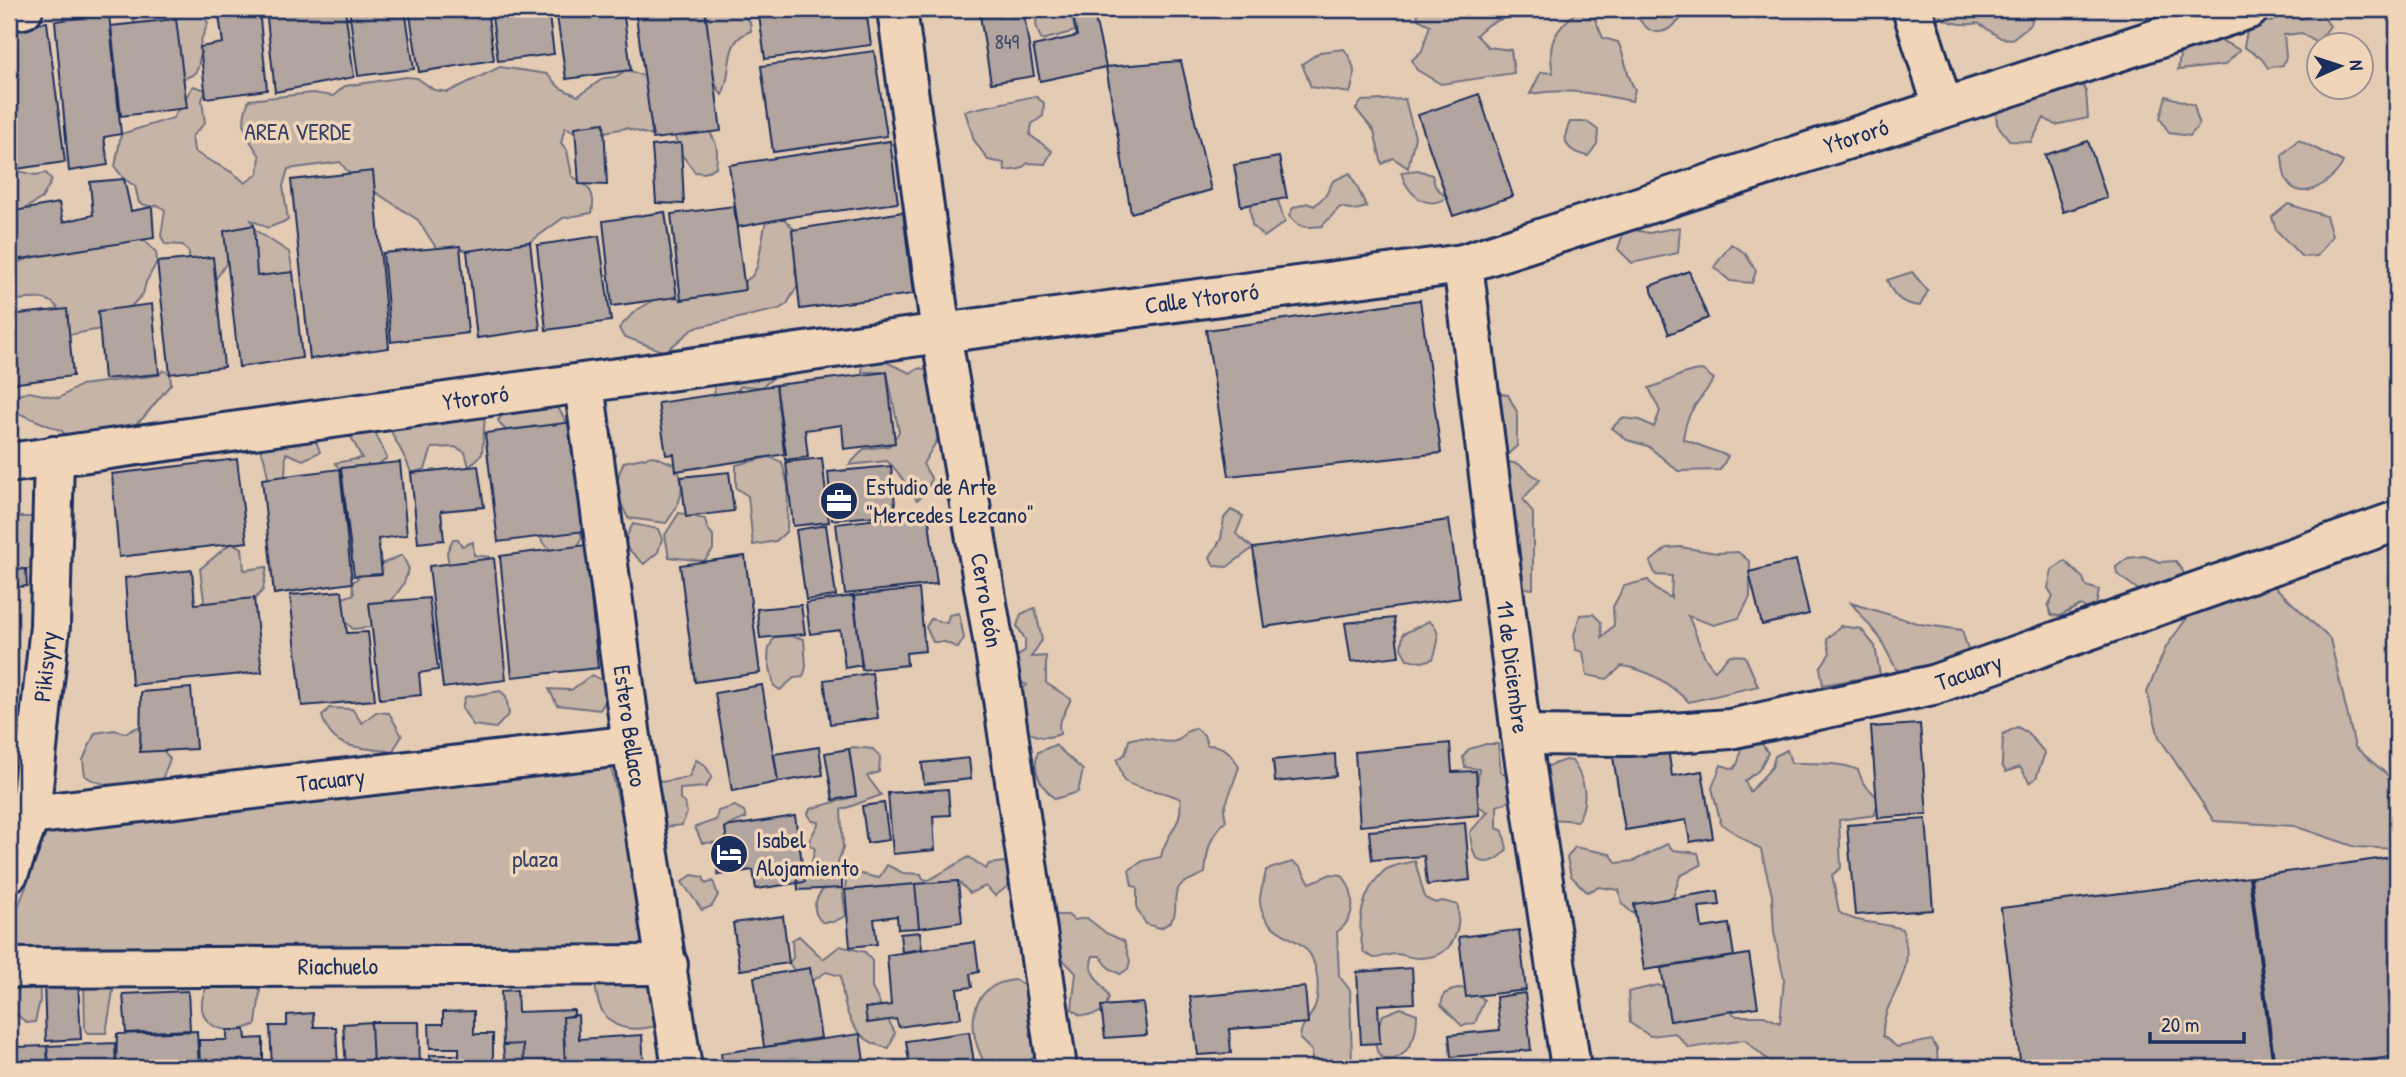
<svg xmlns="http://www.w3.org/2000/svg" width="2406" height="1077" viewBox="0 0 2406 1077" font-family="'Patrick Hand',sans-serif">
<rect width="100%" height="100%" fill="#e4cbb3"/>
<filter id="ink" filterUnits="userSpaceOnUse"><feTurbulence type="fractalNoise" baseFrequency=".0143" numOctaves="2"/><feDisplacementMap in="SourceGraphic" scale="14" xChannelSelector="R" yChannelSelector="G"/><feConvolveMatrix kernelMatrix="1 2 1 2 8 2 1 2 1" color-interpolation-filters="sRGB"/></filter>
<g filter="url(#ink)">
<path fill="#c6b4a6" stroke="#707282" stroke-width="2" d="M133 9H201L208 23C206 30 200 39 200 46 199 60 202 76 183 78L149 26 134 23Z
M700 9H736L750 22 751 31C722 40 734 72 722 95 710 82 705 30 700 9Z
M1041 9H1058L1072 18 1075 31 1042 40C1036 29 1033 20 1041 9Z
M1417 9H1507L1504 18 1487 25 1476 35 1488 47 1511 50 1514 73 1441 84 1417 70 1412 60 1422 51 1430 25 1418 19Z
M1579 9 1592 12 1603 38 1618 42C1625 56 1628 81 1635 89L1632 101C1597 94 1567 87 1530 94L1541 72 1553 73C1546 40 1556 31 1579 9Z
M1641 9H1682L1685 14C1669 33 1653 42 1637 16Z
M1929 9H2035L2031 24 2012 39 2001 38 1978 23C1960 27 1942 21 1929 9Z
M2288 11 2301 19 2320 12 2330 26 2317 43 2302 33 2284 35 2286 57 2283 65 2268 68 2261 58 2244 47 2249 20 2271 22Z
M2204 32 2240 50 2225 65 2178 70 2181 48Z
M1344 49C1356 65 1356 74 1350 93L1311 87 1302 64 1320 52Z
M500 67 547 74 560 88 578 96 604 78 615 77 626 70C651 74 708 118 716 145 718 152 717 159 716 167L705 173 695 172 682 155 672 130 656 137 626 128 582 136 565 127 561 143 567 150 572 176C589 186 596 192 592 213L563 218 530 242 467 251 455 247 437 249 418 220 375 192 363 191 340 162 288 169 283 186 288 220 268 228 251 220 255 230 289 252 293 272 288 282 272 287 228 261 215 280 206 283 190 272 189 253 183 245 165 244 161 236 165 210 158 205 152 207 139 203 135 186 124 179 115 167 121 134 173 118 193 86 206 90 202 100 205 123 192 136 194 151C211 164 230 167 245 183L258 174 260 156C245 135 239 125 249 100L312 93 333 96 345 86 406 77 417 78 434 90 448 92Z
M2078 76 2086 91 2088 118 2055 125 2044 118 2031 142 2010 141 1997 124 1996 113 2013 103Z
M1035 96 1044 103 1043 116 1032 124 1030 135 1052 151 1045 164 1028 163 1020 169 1005 171 1004 163 988 160 974 140 965 111Z
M2166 96 2194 105 2199 124 2190 136 2169 133 2160 118Z
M1405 99 1415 137 1408 168 1393 158 1382 164 1374 131 1356 109 1362 101Z
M1570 122H1587L1598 130 1597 144 1588 156C1567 152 1560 142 1570 122Z
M2298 140 2343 162C2337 177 2308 200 2292 187 2283 179 2283 166 2282 155Z
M9 169 36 175 46 173 52 180 42 198 23 210 9 237Z
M1418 170 1432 175 1435 186 1447 198C1425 211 1407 193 1401 172Z
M1350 173 1367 207 1355 210 1340 207 1322 226C1307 228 1299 229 1289 216L1293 208 1307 203 1314 206 1326 195 1333 181Z
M1275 192 1285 222 1264 237 1252 225 1250 208 1254 200Z
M2288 204 2326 216 2332 236 2317 256 2302 257 2276 230 2272 217Z
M783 218 799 234 795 272 798 285 787 304 779 309 694 328 665 352 623 336 619 328 635 311 669 292 681 300 744 282 752 276 757 267 766 220Z
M1680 227 1678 253 1632 263 1618 249 1625 228 1649 233Z
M143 239 156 252 157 262 146 282 143 294 111 327 69 335C59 322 63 321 58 309 51 293 22 300 9 301V265L72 245Z
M1731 244 1745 253 1756 271 1752 283 1730 281 1714 267Z
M1912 272 1928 291 1920 306C1901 304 1894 297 1887 280Z
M864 352 910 373 920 368 932 371 940 435 923 464 931 478 928 492 917 500C906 487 901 472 887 461L849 465 864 449 889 446 899 432 887 372H862Z
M751 364 774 377 762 387 741 386 733 397 716 403 714 387 723 369Z
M163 370 170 374 171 384 144 417 130 429 68 438 62 431 18 413 14 396 29 392 59 398 81 385 159 375Z
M1702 370 1714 379C1699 403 1687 408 1683 439L1728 456 1720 470 1678 471 1648 446 1627 440 1612 428 1622 418 1640 420 1654 427 1660 411 1649 388C1670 382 1681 371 1702 370Z
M1491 392 1508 395 1517 412V446L1508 454 1497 455Z
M555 403 566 421 565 439 540 432 533 426C520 434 505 436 498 420L508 409Z
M386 416H485L482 454 469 467 465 452 455 447 432 448 425 469 411 473C405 452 390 437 386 416Z
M374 430 387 458 376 466 343 473 335 463 362 458 350 435Z
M307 436 316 441 320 452 303 460 286 453 285 478 270 487 264 457 257 443Z
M653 456 676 465C687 489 681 503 666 523L628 518C616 494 612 487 624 462Z
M769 457 782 462 788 486 787 531 776 541 753 545 748 496 736 488V465Z
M1504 461 1518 464 1540 480 1523 499 1533 513V589L1516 587Z
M1231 510 1243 516 1236 534 1253 548 1227 567 1214 566 1210 557 1221 539 1224 518Z
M679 513 705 519 707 528 713 535V550L704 561 669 557 665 535Z
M12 517H37L36 564 26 570 9 566V528Z
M633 524 658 529 662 539 658 552 644 564 626 547 627 535Z
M578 529 582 536 577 549 555 554 542 542 540 532Z
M453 539H458L462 546 473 542 474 555 489 557 491 564 450 575 447 552Z
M231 543 242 548 244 570 267 567 263 590 251 603 201 608 204 600 200 569Z
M1680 547 1717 553 1738 552 1750 562V597L1739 618 1714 625 1688 616C1697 633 1701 658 1715 670L1730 655 1745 656 1758 686 1689 702C1668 683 1650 670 1622 666L1607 679 1587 675 1583 652 1576 650 1574 635 1580 615 1593 614 1601 622 1602 637 1614 625 1613 607 1624 586 1648 580 1656 590 1671 598 1672 576 1656 575 1650 562 1667 548Z
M402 555 409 569 403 585 372 627 353 629 337 614 338 600 354 594 352 583 367 570Z
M2144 556 2160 562 2176 561 2184 573 2168 588 2144 594 2117 574 2116 567 2128 558Z
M2065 561 2083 578 2086 586 2099 590 2096 606 2088 610 2081 605 2060 616 2051 615 2048 606 2053 596 2048 588 2052 570Z
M2272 584 2330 639 2355 747 2397 783V849L2356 847 2294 826 2214 821 2159 737 2147 692 2166 647 2192 611Z
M1851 603 1920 624 1962 630 1968 650 1952 666 1918 678 1896 669 1880 638Z
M1035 608 1042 640 1031 657 1046 656V683L1071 699 1059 724 1060 734C1044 740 1036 737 1022 728L1027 714 1022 709 1019 693 1027 685 1016 681V658L1025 650V639L1017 626 1021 614Z
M959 613 964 638 958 648 945 642H933L926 627 931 619 947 623 949 615Z
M1429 621C1443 631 1438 645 1433 659L1422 662 1407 659 1401 648 1403 634Z
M1840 626 1861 629 1875 646 1880 675 1823 685 1820 668 1830 653 1827 639Z
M790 636 804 639 806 667 803 677 794 678 780 690 774 686 768 658 769 648 774 637Z
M592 675 606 682V700L600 710 557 705 549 689 571 690Z
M500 691 506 696 509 714 496 728 473 725 462 708 465 697Z
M329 708 352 709 362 723 376 712 389 713 402 736 392 752C360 746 333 753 322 716Z
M143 725 170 759 161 782C135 784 108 791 85 776L83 760 95 733 115 730 125 733Z
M2017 727 2027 732 2045 753 2036 778 2030 783 2020 767 2006 772 2002 765 2003 734Z
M1196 728 1204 735 1207 745C1224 745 1231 752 1239 767L1224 810 1226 821C1209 836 1207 851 1205 873 1198 877 1184 881 1180 886 1168 901 1186 917 1160 928L1146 924 1137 909V887L1132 886 1129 870 1143 861 1161 857C1165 833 1184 826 1180 799 1162 789 1142 792 1124 781L1117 760 1125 754 1129 740C1149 731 1174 754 1186 732Z
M1767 731 1762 744 1768 753 1759 770 1745 781 1750 792 1772 767 1775 756 1787 750 1791 763C1810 763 1842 762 1858 770L1863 783 1878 798 1875 815 1839 820 1841 868 1832 875 1839 912C1855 924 1883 922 1902 929 1920 978 1880 998 1883 1036L1897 1047 1932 1040 1937 1049 1938 1068H1771L1770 1062 1745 1040 1689 1048 1675 1033 1650 1036 1630 1023 1628 992 1658 985 1673 992 1714 1001 1737 1016H1764L1780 1023 1784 979 1774 932 1772 895 1761 850 1721 824 1712 788 1721 765 1734 769C1742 759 1741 746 1739 734Z
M1486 744H1498L1501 772 1509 778 1515 799 1497 806V828L1503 831 1507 849C1501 859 1483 869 1475 855 1471 848 1471 839 1470 832L1488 812 1475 804 1479 769 1465 767 1463 757 1469 749Z
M1055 745 1083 770 1078 792 1055 799C1041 786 1031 771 1038 752Z
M853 747 873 749 880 757 879 772 867 776 881 795 841 810 843 848 838 862 842 876 817 875 811 865 815 849 808 843 819 822 812 821 808 814 810 809 856 796 849 749Z
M609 758 652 953 9 947V931L52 818Z
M696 760 704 764 712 776 706 787 680 789V800L685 803 687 813 682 825 665 827 656 777 662 782 689 777Z
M1565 760 1572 761C1585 779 1590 801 1577 821L1553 819 1543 768Z
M735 806 744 811 746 818 725 827 727 842 702 843 695 827 716 820 718 811Z
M1667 844 1673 850 1698 853 1701 865 1680 876 1670 906 1636 916 1622 904 1619 890 1599 887 1587 892 1571 876 1567 858 1575 847 1610 854 1617 863 1634 861Z
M969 857 986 869 989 864 1005 862 1010 869 1008 886 995 896 986 886 970 893 958 881 845 890 847 871 879 878 887 865 903 873 921 874 923 879 929 880Z
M1415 861 1425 898 1435 903 1443 901 1458 905C1461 935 1452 958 1418 958 1410 958 1403 954 1396 954 1388 954 1381 958 1374 958L1364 953C1356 924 1361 892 1384 871 1389 866 1407 863 1415 861Z
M1292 862 1300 867 1310 883 1331 874 1342 875C1356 893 1357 918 1337 932L1339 976 1350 990 1352 1062 1358 1068H1312V1051L1300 1039C1300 1026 1307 1022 1313 1011 1320 997 1319 973 1312 958 1302 934 1263 937 1260 902 1259 893 1265 880 1266 870Z
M692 875 703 877 706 884 713 881 718 895 712 906 702 910 682 882Z
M825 887 842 888 846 916 833 922H822C809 910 816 897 825 887Z
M1057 915H1068L1074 920 1087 918 1106 933 1124 941 1130 961 1128 969 1120 974 1109 968 1100 956H1093C1085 975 1104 982 1109 998 1104 1014 1096 1016 1080 1015L1072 1009 1076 973 1048 944 1049 917Z
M799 936 823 959 840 946 865 952 872 961V988L895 1033 889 1048C852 1042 843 1010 841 976L826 972 812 981 798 976 789 963 793 958 792 940Z
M9 974 39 979 40 1000 35 1022 27 1023 9 1008Z
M257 974 260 992 256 1024C225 1040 188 1024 207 986Z
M595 980 652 983 664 1024C623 1036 597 1027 595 980Z
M1016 980 1027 987 1046 1047 1029 1061 1022 1062V1068H988C965 1034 966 983 1016 980Z
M84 982 114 985 106 1033H87L85 1029Z
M1457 988 1472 989 1484 1000 1475 1023 1462 1026 1441 1005 1444 994Z
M1401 1008 1417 1014C1418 1074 1354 1075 1383 1015Z"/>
<path fill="#b2a49e" stroke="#1b2f5e" stroke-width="2" d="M218 9H259L267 90 206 98 200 47 223 43Z
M266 9H345L354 77 275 92Z
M349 9H405L414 69 358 76Z
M409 9H487L494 60 419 72Z
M491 9H548L554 54 498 61Z
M556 9H623L631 70 566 79Z
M635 9H705L721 131 653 139Z
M817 9H866L871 45 765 59 759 15Z
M979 9H1023L1034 76 991 83Z
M1072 9H1093L1106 67 1040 81 1033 46 1077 36Z
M109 14 121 134 104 137 108 165 69 171 55 21Z
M176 19 187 108 121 116 111 26Z
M47 22 65 162 9 170V27Z
M874 51 887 136 773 152 761 66Z
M1181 61 1211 190 1131 213 1106 67Z
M1479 94 1513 196 1453 216 1418 115Z
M604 123 607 185 579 184 575 127Z
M890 141 898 203 797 216 738 227 729 165Z
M2088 141 2107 198 2063 212 2045 155Z
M681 143 684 204 656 203 652 146Z
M1279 157 1287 198 1241 206 1234 165Z
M373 171 389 348 310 359 291 180Z
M124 179 131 211 152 207 154 238 9 261V212L59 203 63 222 93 215 90 182Z
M734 206 745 290 681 300 671 214Z
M665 212 677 297 612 306 603 221Z
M903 212 913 294 800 309 792 230Z
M254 225 257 276 293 272 302 358 239 367 224 231Z
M599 236 611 321 546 330 537 245Z
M530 242 540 329 477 338 467 251Z
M460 246 468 333 391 342 383 253Z
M213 257 224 367 170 374 157 262Z
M1689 271 1708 318 1669 334 1650 286Z
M1420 300 1441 453 1229 476 1206 330Z
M152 304 159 374 104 379 98 311Z
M67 309 73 376 9 384V315Z
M887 372 895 443 844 449 842 425 805 430 808 457 785 460 776 385Z
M776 385 786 454 676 471 674 454 666 455 658 403Z
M573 422 585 531 498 542 485 433Z
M822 458 829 522 793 526 786 462Z
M237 459 247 542 119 557 112 474Z
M400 462 407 535 378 539 382 574 354 576 341 468Z
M478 466 484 507 441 511 444 540 418 543 411 473Z
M891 466 896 514 832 520 828 472Z
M340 469 352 583 274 594 262 479Z
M729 472 734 511 686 517 681 477Z
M928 513 937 584 845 594 836 524Z
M1449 520 1460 598 1264 627 1253 548Z
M826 525 836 596 806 600 796 530Z
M586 545 598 668 512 677 500 556Z
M745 556 760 673 695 682 680 565Z
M494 558 506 680 443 688 429 566Z
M1796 560 1809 614 1762 625 1749 572Z
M26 569 27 586 9 588V570Z
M192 570 195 604 254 598 262 672 132 685 125 578Z
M919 589 925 651 906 653 907 665 862 670 854 596Z
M342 591 347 633 368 632 375 700 302 706 290 595Z
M853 596 862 665 845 668 840 630 810 634 806 603Z
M429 598 438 670 419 673 421 695 380 699 369 603Z
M801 605 805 634 760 638 757 609Z
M1394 618 1399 656 1351 662 1345 623Z
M872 673 878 718 830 724 824 680Z
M762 685 778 782 732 791 715 693Z
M191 688 196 749 140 752 141 692Z
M1920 724 1927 814 1878 818 1871 727Z
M1667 742 1672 776 1702 771 1713 838 1690 842 1686 820 1625 830 1612 751Z
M1450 743 1452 772 1476 771 1479 815 1360 826 1355 752Z
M819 747 823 775 778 782 774 754Z
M849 749 856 796 833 800 825 753Z
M1335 754 1336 776 1275 782 1273 760Z
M969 758 971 779 924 784 922 763Z
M948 789 950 815 933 816 935 850 893 854 888 793Z
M884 803 889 840 867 843 862 806Z
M795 816 805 882 756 889 753 870 718 875 714 844 727 842 725 827Z
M1926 819 1933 910 1855 915 1847 825Z
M1465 823 1470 880 1427 885 1424 856 1372 860 1369 831Z
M2392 857 2397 899V1056L2315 1068H2275L2251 877Z
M842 873V888L798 890 797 876Z
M2249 877 2273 1068H2021L2001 908Z
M958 881 962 922 919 928 915 884Z
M915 884 919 928 898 929 897 916 874 919 877 944 850 947 845 890Z
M1718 891 1720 905 1699 907 1702 928 1729 924 1734 956 1644 970 1634 904Z
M783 916 789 963 740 970 733 923Z
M1519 930 1526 990 1466 997 1459 937Z
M920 932 922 949 902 952 900 934Z
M975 942 979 972 970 974 972 987 957 989 961 1018 899 1027 896 1019 867 1023 865 1008 891 1005 887 955Z
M1749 954 1758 1007 1670 1021 1661 968Z
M810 968 821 1038 764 1047 754 977Z
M1412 968 1414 1003 1378 1005 1380 1043 1361 1044 1357 972Z
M78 981 81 1039 46 1041 44 982Z
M1305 987 1308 1023 1229 1029 1231 1053 1198 1055 1190 997Z
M517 990 518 1012 574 1010V1016L563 1017 565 1068H524L523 1044 503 1045 501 991Z
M188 991 190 1030 126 1033 123 994Z
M1525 993 1531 1050 1451 1057 1449 1035 1500 1030 1496 997Z
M1143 1003 1147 1035 1105 1038 1101 1006Z
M474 1011V1034H493V1068H459V1048H430L429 1024H443V1012Z
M313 1013 314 1027H336L338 1068H272L270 1026H287V1015Z
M578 1015 579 1039 642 1035 644 1068 566 1067 563 1017Z
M14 1022 16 1047 47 1046 48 1068H9V1023Z
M371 1022H419L420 1068 373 1067Z
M371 1022 373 1067 383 1068H346L343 1024Z
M227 1030H245L246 1039 263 1038V1068H200L199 1040H227Z
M197 1031 199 1068H116L117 1034Z
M969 1032 975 1068H910L906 1041Z
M860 1034 865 1068H723L721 1053Z
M115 1043 116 1068H66V1063L49 1064 47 1046Z
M523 1044 524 1068H505L503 1045Z
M430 1055H459V1068H431Z"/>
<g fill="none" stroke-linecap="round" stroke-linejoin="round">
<defs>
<g id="minor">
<path id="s1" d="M897 9 941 333 1002 692 1057 1068"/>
<path d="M1912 9 1943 107"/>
<path d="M9 11 23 9"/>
<path id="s2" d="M1463 264 1521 735 1571 1068"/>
<path id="s3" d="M584 384 632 745 682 1068"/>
<path id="s4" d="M9 463 941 333 1463 264 2249 9"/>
<path id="s5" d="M1521 735 1629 736 1730 729 1933 685 2397 521"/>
<path id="s6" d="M30 815 632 745"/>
<path id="s7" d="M9 872 30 815 50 626 54 456"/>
<path id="s8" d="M9 968 668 965"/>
</g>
</defs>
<use href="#minor" stroke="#1b2f5e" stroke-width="44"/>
<use href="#minor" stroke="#f1d5b8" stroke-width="38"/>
</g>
</g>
<defs>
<symbol id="office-disc" viewBox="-11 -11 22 22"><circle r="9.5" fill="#1b2f5e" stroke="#f1d5b8"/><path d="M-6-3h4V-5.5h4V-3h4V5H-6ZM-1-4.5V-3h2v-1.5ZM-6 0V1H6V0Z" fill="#fff"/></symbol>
<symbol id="hotel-disc" viewBox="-11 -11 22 22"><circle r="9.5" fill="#1b2f5e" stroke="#f1d5b8"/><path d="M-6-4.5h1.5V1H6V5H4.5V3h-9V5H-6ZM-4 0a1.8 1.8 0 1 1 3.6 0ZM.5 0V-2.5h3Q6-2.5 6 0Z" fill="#fff"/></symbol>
</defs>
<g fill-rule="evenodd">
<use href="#office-disc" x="817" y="479" width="44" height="44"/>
<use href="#hotel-disc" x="707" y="832" width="44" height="44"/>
</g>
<g text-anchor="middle" stroke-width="7" stroke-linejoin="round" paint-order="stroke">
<g font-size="21" fill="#414c6e">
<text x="1007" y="49">849</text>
</g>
<g font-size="24" fill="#354369" stroke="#f1d5b8">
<text x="298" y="140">AREA VERDE</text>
<text x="535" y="867">plaza</text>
</g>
<g font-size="24" fill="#1b2f5e" stroke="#f1d5b8">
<text dy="8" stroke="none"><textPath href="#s4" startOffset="1881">Ytororó</textPath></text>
<text dy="8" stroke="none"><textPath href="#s4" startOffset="1204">Calle Ytororó</textPath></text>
<text dy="8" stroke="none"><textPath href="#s4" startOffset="471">Ytororó</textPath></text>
<text dy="8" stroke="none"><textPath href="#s1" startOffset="598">Cerro León</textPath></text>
<text dy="8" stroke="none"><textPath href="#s7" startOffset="210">Pikisyry</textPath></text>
<text dy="8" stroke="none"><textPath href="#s2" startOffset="406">11 de Diciembre</textPath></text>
<text dy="8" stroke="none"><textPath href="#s5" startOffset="455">Tacuary</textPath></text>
<text dy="8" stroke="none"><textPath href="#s3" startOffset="345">Estero Bellaco</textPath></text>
<text dy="8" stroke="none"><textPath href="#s6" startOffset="303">Tacuary</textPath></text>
<text dy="8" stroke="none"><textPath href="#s8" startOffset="329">Riachuelo</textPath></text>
</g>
<g font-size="24" fill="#1b2f5e" stroke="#f1d5b8" text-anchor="start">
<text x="866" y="495">Estudio de Arte<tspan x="866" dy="28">"Mercedes Lezcano"</tspan></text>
<text x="756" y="848">Isabel<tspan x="756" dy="28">Alojamiento</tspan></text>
</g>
</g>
<rect width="2406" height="1077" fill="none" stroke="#f1d5b8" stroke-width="35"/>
<rect x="18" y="18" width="2371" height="1042" fill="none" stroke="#1b2f5e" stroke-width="2.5" filter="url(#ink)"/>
<g transform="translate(2340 66) rotate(87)"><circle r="33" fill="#f1d5b8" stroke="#9b9394" stroke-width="2"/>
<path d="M0-5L12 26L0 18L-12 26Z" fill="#1b2f5e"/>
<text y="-10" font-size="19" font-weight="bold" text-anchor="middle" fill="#1b2f5e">N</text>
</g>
<path d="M2150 1032v10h94v-10" fill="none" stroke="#1b2f5e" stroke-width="3.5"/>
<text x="2161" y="1032" font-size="21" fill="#1b2f5e" stroke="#f1d5b8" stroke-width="5" paint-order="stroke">20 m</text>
</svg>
